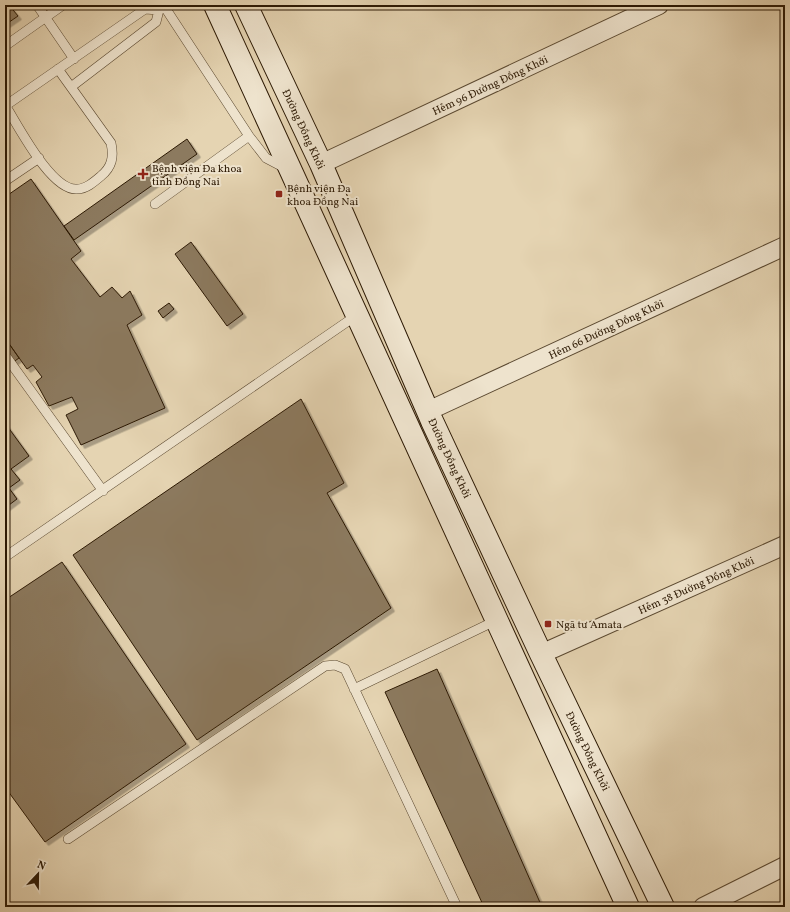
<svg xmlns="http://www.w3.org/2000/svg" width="790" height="912" viewBox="0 0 790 912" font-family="Vollkorn,serif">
<defs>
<filter id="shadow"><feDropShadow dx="3.5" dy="3.5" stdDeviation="0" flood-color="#0004"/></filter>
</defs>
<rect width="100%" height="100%" fill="#e5d4b2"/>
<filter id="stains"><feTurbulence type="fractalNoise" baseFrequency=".005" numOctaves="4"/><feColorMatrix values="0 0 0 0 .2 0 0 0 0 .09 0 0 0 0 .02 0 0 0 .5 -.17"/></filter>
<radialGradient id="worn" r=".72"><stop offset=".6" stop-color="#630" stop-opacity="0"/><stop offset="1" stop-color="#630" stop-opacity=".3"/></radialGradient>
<path fill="#8c7a5e" stroke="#2c1904" filter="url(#shadow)" d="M5 5H9L18 16 5 25Z
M187 139 197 154 74 240 64 226Z
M31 179 81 251 71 259 100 297 112 287 122 298 130 291 142 315 127 325 165 408 81 445 66 415 78 409 72 397 49 406 36 382 42 377 33 365 27 369 5 338V197Z
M191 242 243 314 227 326 175 254Z
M169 303 174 309 163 318 158 311Z
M5 338 19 358 5 368Z
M301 399 344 483 327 493 391 608 197 740 73 555Z
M5 423 29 456 11 469 20 480 9 488 17 499 5 508Z
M62 562 186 744 45 842 5 787V600Z
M437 669 542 907H484L385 692Z"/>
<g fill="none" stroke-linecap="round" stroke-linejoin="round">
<defs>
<path id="service" d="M37 5 74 59
M164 6 249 136 266 158 285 168
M5 46 63 5
M71 87 156 22 159 10
M5 105C18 125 51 191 77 189 86 189 94 182 101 176 112 167 114 157 111 143L58 69
M5 106 145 9 159 10 166 5
M5 181 39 158
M155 204 249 136
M5 355 103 491
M5 557 357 315
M354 689 497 620
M68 839 325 666 335 665 345 669 457 907"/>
<path id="minor" d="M321 164 659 5
M428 411 785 246
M541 654 785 545
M703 907 785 866"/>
<path id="secondary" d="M215 5 628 907
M246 5 321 164 432 421 541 654 663 907"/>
</defs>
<use href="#service" stroke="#5a4830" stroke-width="10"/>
<use href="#minor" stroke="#5a4830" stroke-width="20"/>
<use href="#secondary" stroke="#2c1904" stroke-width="24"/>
<use href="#service" stroke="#eee3cd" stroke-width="9"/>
<use href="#minor" stroke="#eee3cd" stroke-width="18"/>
<use href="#secondary" stroke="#eee3cd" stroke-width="22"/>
</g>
<g fill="#8f2418" stroke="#eee3cd" stroke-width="1.5">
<path d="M141 168h4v4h4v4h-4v4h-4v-4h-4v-4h4z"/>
<rect x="275" y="190" width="8" height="8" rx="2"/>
<rect x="544" y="620" width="8" height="8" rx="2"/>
</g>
<g text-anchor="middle" stroke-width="4" stroke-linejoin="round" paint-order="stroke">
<g font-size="11" fill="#2c1904" stroke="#eee3cd">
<text transform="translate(490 85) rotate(-25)" y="4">Hẻm 96 Đường Đồng Khởi</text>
<text transform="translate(304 129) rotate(65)" y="4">Đường Đồng Khởi</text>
<text transform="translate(606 329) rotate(-25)" y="4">Hẻm 66 Đường Đồng Khởi</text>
<text transform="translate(450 458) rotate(65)" y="4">Đường Đồng Khởi</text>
<text transform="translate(696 585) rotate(-24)" y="4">Hẻm 38 Đường Đồng Khởi</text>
<text transform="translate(588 751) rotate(64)" y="4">Đường Đồng Khởi</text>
</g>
<g font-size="11" fill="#2c1904" stroke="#eee3cd" text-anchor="start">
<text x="152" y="172">Bệnh viện Đa khoa<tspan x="152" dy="13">tỉnh Đồng Nai</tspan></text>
<text x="287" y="192">Bệnh viện Đa<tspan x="287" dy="13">khoa Đồng Nai</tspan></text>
<text x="556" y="628">Ngã tư Amata</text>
</g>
</g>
<rect width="790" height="912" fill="none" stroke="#e5d4b2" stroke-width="20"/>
<rect x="6" y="6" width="778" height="900" fill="none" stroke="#2c1904" stroke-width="2"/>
<rect x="10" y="10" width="770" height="892" fill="none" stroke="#2c1904"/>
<g transform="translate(38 874) rotate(22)" stroke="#eee3cd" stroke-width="3" paint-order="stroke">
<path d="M0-3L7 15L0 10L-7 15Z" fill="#2c1904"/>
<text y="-6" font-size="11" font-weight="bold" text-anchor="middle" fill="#2c1904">N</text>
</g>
<rect width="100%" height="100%" filter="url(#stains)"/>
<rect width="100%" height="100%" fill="url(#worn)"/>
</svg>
